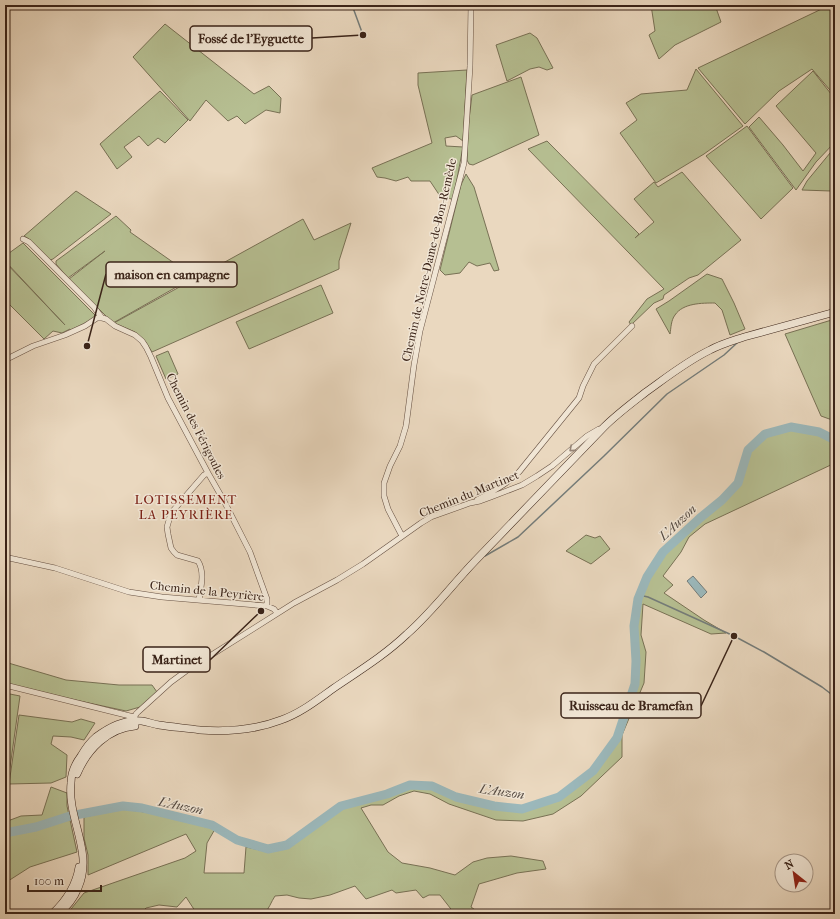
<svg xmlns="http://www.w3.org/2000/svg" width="840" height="919" viewBox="0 0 840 919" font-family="'IM FELL French Canon',serif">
<rect width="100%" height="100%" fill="#ead8bf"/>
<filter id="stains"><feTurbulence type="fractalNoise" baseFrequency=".005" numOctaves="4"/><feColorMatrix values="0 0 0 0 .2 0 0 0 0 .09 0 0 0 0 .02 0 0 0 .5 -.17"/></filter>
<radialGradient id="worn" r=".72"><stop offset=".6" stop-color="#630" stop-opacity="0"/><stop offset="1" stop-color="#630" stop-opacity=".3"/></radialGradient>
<path fill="#b6bf92" stroke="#787155" d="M651 5H715L721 22 675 45 659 59 649 35 655 31Z
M830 5H835V96L812 69 779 91 745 124 698 68Z
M165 24 254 94 269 86 281 98 280 113 266 110 245 124 237 116 228 121 206 100 190 121 133 57Z
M530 33 537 38 553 68 547 70 539 67 530 69 507 81 496 45Z
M696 69 743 126 704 154 656 183 620 133 637 120 626 103 641 94 687 90Z
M467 70 463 141 456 136 445 138 446 146 463 147 453 200 445 196H440L430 181H411L408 177 396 181 385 178 377 177 372 168 432 143 418 85V73Z
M813 71 835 99V142L816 162 796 190 749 127 759 117 783 145 803 171 816 153 776 106Z
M521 77 539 135 473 165 469 164 467 160 468 128 472 95Z
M160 91 188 120 165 143 158 138 148 146 139 136 124 147 132 157 117 169 100 144Z
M747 126 793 188 761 219 706 156Z
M547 141 639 234 635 238 654 222 634 199 654 182 658 187 682 172 741 240 698 275 689 278 664 295 663 299 654 303 631 325 629 322 647 299 664 289 528 149Z
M835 147V184L831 191 802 190 807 181Z
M466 174 474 187 499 270 494 271 490 263 477 266 469 262 460 273 445 275 440 270 461 185Z
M76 191 111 214 53 259 50 260 29 239 24 236Z
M116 216 131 230 130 232 194 277 113 323 69 279 105 251 68 278 56 264V261L67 253Z
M303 219 314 240 351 223 339 261V269L152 352 145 341 135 332 114 323Z
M23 243 95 315 93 319 71 330 70 329 62 333 53 331 44 339 5 300V262L65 325 5 261V256Z
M707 274 722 279 734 303 745 329 730 335 722 310 715 303C702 303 683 303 675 315 671 320 671 328 670 334L656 309 669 301Z
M321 285 333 313 249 349 236 322Z
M835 319V421L821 416 785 334Z
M168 351 178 374 166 379 156 356Z
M791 430 819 433 835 441V463L705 524 689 537 681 552 663 576 673 585 664 593 704 620 726 633 711 634 643 604 641 635 646 652 644 683 622 735V757L581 796 553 814 523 821 496 820 449 804 430 794 414 791 399 796 383 805H371L361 808 388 852 402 863 430 868 455 875 473 862 487 858 511 856 543 861 546 869 517 873 479 884 471 907 481 914H453L454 913 440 895H429L423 898 416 890 396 893 392 890 366 899 355 886 330 895 311 899 299 898 287 895 275 896C271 902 269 909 264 914H197L186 897 177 907 159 905 146 908 140 914H67L84 893 185 858 196 851 186 834 88 875V855L84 838V817L122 809 152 813 212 827 215 829 207 843 204 873H244L246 847 269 852 288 847 343 807 387 795 411 787 432 789 456 799 494 807 523 811 561 799 595 773 618 738 637 684 638 661 636 627 639 599 649 577 665 553 702 519 724 502 739 485 750 453 767 436Z
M586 535 595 538 600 536 610 549 591 564 566 551Z
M5 662 66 680 119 685H152L157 692 140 707 126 711 75 700 5 683Z
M5 693 20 696 7 789H5Z
M19 715 72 722 81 719 95 723 84 740 71 737 53 736 51 744 67 755 66 777 51 783 9 784Z
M51 787 67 793V806L77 852 30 867 5 883V822L21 816 42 815Z"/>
<path fill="#9bb8bb" stroke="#747c7a" d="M693 576 707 592 701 598 687 581Z"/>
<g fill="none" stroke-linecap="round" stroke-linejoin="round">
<path stroke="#747c7a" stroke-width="1.5" d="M352 5 363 35
M485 556 518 537 604 456 667 394 724 355 737 343
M639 595 648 597 734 636 764 652 822 687 835 697"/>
<path stroke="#9bb8bb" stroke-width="9" d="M5 833 36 827 70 816 123 806 142 808 212 825 237 840 268 849 287 845 341 806 387 794 410 785 432 786 456 797 494 806 522 809 559 797 593 771 617 738 635 684 636 661 634 626 638 599 647 577 663 552 700 518 722 500 738 483 748 450 765 434 791 427 819 432 835 440"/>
<defs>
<path id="street" d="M23 239 29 242 94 307 102 318 106 319 115 326 135 335 142 341 146 347 151 357 168 398 208 473 224 501 250 552 267 599V606
M5 360 33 346 65 335 85 326 97 318H102
M477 500C492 492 507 484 519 472L579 398 583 386 594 364 632 326
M402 536 388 509 384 496V483L390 466 400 446 406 426 414 365 420 331 464 163 470 66 471 5
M5 555 9 558 55 568 129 592 162 597 267 606 274 609 277 613
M199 600C201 587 205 572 198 561L177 555 174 552 171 548 168 534 167 527 171 513 204 475 208 473
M5 685 134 717
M133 721 136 714 138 712 171 682 186 671 294 603 337 580 363 564 421 523 431 517 470 503 480 501 491 497 522 485 537 476 552 466 587 436 599 429"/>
<path id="secondary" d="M77 774C87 750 108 728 135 726
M52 914C66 901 76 886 79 867
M58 914C67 907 74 898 78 888 94 852 67 819 71 783 71 773 75 764 81 756 85 749 90 742 96 737 109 727 126 719 142 721 148 722 153 724 159 725 172 727 186 728 200 730 227 732 255 730 281 720 301 713 317 700 334 688 359 671 385 655 407 634 432 612 452 585 475 561 518 516 561 472 604 427 617 414 632 403 646 392 667 377 687 361 710 350 721 344 732 341 744 337L835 312"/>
</defs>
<use href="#street" stroke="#665042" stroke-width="6"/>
<use href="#secondary" stroke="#3a2318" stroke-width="8"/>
<use href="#street" stroke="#f1e6d5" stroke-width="5"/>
<use href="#secondary" stroke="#f1e6d5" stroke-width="7"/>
</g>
<defs><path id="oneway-chevron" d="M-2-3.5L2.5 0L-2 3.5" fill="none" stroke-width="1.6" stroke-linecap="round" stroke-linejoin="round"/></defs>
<use stroke="#968476" href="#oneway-chevron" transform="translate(572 449) rotate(139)"/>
<g text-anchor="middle" stroke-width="3" stroke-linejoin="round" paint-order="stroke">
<g font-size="12" fill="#3a2318" stroke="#f1e6d5">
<text transform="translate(429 260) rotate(-77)" y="4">Chemin de Notre-Dame-de-Bon-Remède</text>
<text transform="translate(196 426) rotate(63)" y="4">Chemin des Férigoules</text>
<text transform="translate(469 494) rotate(-22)" y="4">Chemin du Martinet</text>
<text transform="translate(207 591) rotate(6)" y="4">Chemin de la Peyrière</text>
</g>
<g font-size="13" letter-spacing="1" fill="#7a1f14" stroke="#f1e6d5">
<text x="186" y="504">LOTISSEMENT<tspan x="186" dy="15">LA PEYRIÈRE</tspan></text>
</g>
<g font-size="13" font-style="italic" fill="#524841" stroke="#f1e6d5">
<text transform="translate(677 522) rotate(-43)" y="5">L'Auzon</text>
<text transform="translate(502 791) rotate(8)" y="5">L'Auzon</text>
<text transform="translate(181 805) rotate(12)" y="5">L'Auzon</text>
</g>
</g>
<path fill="none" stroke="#3a2318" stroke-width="1.5" d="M363 35L312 38M87 346L106 274M261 611L210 660M734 636L701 706"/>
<g fill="#3a2318" stroke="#f1e6d5" stroke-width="1.5">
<circle cx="363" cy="35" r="4"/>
<circle cx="87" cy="346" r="4"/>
<circle cx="261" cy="611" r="4"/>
<circle cx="734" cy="636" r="4"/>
</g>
<g fill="#f1e6d5" stroke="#3a2318" stroke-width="1.5">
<rect x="190" y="26" width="122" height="25" rx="4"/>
<rect x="106" y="262" width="131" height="25" rx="4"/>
<rect x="143" y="647" width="67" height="25" rx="4"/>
<rect x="561" y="693" width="140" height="25" rx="4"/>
</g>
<g font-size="13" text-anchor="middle" font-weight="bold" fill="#3a2318">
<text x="251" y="43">Fossé de l'Eyguette</text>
<text x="172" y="279">maison en campagne</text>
<text x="177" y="664">Martinet</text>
<text x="631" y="710">Ruisseau de Bramefan</text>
</g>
<rect width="840" height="919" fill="none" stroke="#ead8bf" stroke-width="20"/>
<rect x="6" y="6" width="828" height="907" fill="none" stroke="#3a2318" stroke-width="2"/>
<rect x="10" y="10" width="820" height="899" fill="none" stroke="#3a2318"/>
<g transform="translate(794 873) rotate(330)"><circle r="19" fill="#f1e6d5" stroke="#a89889"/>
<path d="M0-3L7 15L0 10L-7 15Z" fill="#8f2418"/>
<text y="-6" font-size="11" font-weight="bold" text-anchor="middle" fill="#3a2318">N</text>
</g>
<path d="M28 885v6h73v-6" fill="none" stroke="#3a2318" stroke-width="2"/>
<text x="34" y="885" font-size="12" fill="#3a2318" stroke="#f1e6d5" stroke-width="3" paint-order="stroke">100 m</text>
<rect width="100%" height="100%" filter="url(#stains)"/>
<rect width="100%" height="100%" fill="url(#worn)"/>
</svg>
